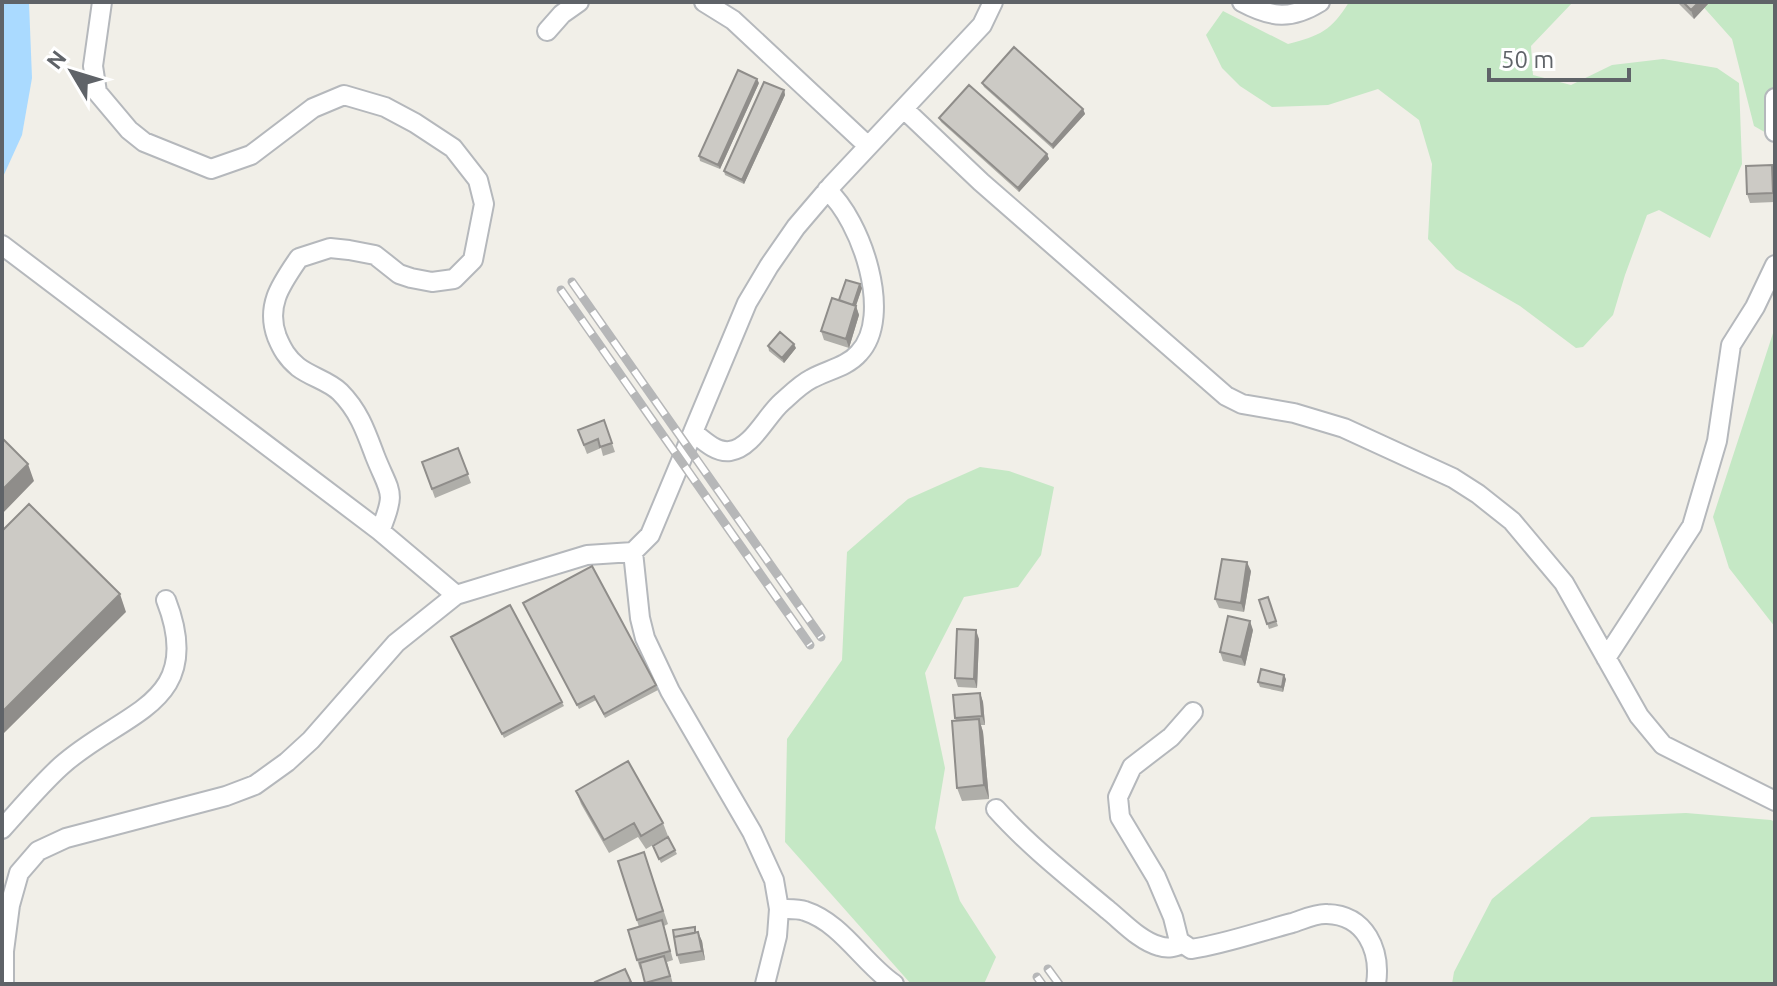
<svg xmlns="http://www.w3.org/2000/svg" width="1777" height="986" viewBox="0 0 1777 986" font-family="Ubuntu,sans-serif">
<rect width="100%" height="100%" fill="#f1efe8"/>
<path fill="#c5e8c5" d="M1349 2H1573L1531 46 1533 75 1571 85 1612 65 1663 59 1717 68 1739 83 1742 164 1710 238 1659 210 1647 215 1625 275 1613 315 1583 347 1576 348 1520 306 1456 269 1428 239 1432 164 1419 120 1378 89 1328 105 1272 107 1240 86 1222 68 1206 35 1223 11 1288 44C1320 36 1332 30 1349 2Z
M1699 2H1775V138L1754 126 1732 39Z
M1775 327V627L1729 568 1713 517Z
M980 467 1009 471 1054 487 1041 555 1018 587 964 597 925 673 945 768 935 828 960 901 996 957 984 984H911L785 842 787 739 842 660 847 552 908 499Z
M1686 813 1771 820 1775 822V984H1452L1454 972 1492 899 1591 817Z"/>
<path fill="#aadaff" d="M2 2 29 3 32 78 22 135 2 179Z"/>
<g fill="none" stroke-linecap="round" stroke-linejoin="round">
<defs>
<path id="minor" d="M102 2 93 66 97 92 129 130 144 142 211 169 251 155 313 108 344 95 385 107 415 123 453 148 478 180 484 204 473 260 454 279 432 282 411 278 399 274 375 255 349 250 330 248 299 258C282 283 265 305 277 337 282 349 287 358 298 367 311 377 329 381 340 392 359 411 366 432 375 456 390 494 397 490 380 531
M704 2 733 20 868 146
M1242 2C1272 18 1291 20 1320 2
M547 31 562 14 579 2
M1775 98V132
M904 109 981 182 1226 396 1242 404 1294 413 1344 428 1453 478 1478 494 1512 521 1564 583 1639 716 1663 745 1775 801
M2 245 380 531 456 595
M693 432C703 440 716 453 730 451 752 448 766 416 782 402 791 394 801 384 811 379 827 370 847 367 859 353 894 316 861 220 827 190
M633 552 640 618 645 638 670 691 752 832 774 880 779 909 777 936 765 984
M1606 658 1692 526 1717 441 1731 345 1755 307 1775 265
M1193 712 1171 737 1132 767 1118 797 1120 817 1156 877 1173 917 1179 941 1191 949C1225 944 1258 932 1292 923 1302 920 1316 913 1327 914 1366 915 1381 951 1376 984
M996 809C1029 846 1070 878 1108 910 1123 922 1140 941 1159 946 1168 949 1174 947 1183 944
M2 829C21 808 40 785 61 766 122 711 207 705 166 600
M779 909C787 909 797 908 805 911 842 923 863 963 894 984
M4 984V951L10 905 19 873 38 851 66 838 226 796 255 785 287 762 311 740 396 643 456 595 587 555 633 552 650 535 747 303 769 266 796 227 831 186 982 25 993 2"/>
</defs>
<use href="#minor" stroke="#b5b8bc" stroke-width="22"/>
<use href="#minor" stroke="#fff" stroke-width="18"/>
<defs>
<path id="rail" d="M572 282 821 637
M561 290 810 645
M1048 969 1059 984
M1037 977 1042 984"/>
</defs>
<use href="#rail" stroke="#b6b7b8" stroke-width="9"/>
<use href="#rail" stroke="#fff" stroke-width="6" stroke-dasharray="18" stroke-linecap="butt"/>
</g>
<path fill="#afaea9" d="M1677 2H1707L1708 4 1694 19Z
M759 83 720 169 700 161 699 156Z
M982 83 1083 109 1085 114 1053 149 984 87Z
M784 90 785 95 744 184 725 175 724 171Z
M939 118 1047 154 1049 159 1019 192 941 122Z
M1772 165 1775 174V202L1750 203 1747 194Z
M862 288 856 306 859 315 849 348 824 340 821 331 839 300Z
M768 346 796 348 784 363 769 351Z
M604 420 615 452 603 456 601 448 587 454 578 430Z
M458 448 471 483 435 498 422 462Z
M1251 571 1244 612 1219 608 1215 599Z
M1268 597 1278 626 1269 629 1259 600Z
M523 603 656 685 658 690 605 718 596 700 579 709Z
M1253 630 1245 666 1223 661 1220 652Z
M451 637 562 702 564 706 504 738Z
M979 639 977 688 958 687 955 678Z
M1286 679 1283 692 1260 687 1258 682Z
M980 693 983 702 985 725H981L983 732 989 799 962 801 957 788 956 721 955 718Z
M576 791 663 823 668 836 646 849 638 837 609 853 581 804Z
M653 846 675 850 677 854 661 863Z
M644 852 668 924 664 926 673 960 667 962 673 984H646L641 969H640L637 960 639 927 618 861Z
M696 933 702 941 705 960 680 964 677 955Z"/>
<path fill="#8f8d8a" d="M1699 2H1707L1708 4 1694 19 1691 10Z
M757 79 759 83 720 169 718 165Z
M784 90 785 95 744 184 742 180Z
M1083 109 1085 114 1053 149 1052 145Z
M1047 154 1049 159 1019 192 1018 188Z
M1772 165 1775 174V200L1773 193Z
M860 284 862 288 854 311 853 306Z
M856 306 859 315 849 348 846 339Z
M794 344 796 348 784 363 782 358Z
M28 464 34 481 2 514V490Z
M1247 562 1251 571 1244 612 1241 603Z
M120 594 126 612 2 735V712Z
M1250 621 1253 630 1245 666 1241 657Z
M976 630 979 639 977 688 974 679Z
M1284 675 1286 679 1283 692 1282 687Z
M980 693 983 702 985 725 982 716Z
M979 719 983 732 989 799 984 785Z
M698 932 702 941 705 960 702 951Z"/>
<path fill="#cccac5" stroke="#8f8d8a" stroke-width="2" d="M1683 2H1699L1691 10Z
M1014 47 1083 109 1052 145 982 83Z
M738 70 757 79 718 165 699 156Z
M764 82 784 90 742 180 724 171Z
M969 85 1047 154 1018 188 939 118Z
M1772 165 1773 193 1747 194 1746 166Z
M846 280 860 284 853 305 839 300Z
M832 298 856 306 846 339 821 331Z
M780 332 794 344 782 358 768 346Z
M604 420 612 443 600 447 598 439 584 445 578 430Z
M2 438 28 464 2 490Z
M458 448 468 474 432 489 422 462Z
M29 504 120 594 2 712V531Z
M1222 559 1247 562 1241 603 1215 599Z
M592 566 656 685 604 714 594 696 577 705 523 603Z
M1268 597 1276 621 1267 624 1259 600Z
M510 605 562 702 502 734 451 637Z
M1228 616 1250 621 1241 657 1220 652Z
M957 629 976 630 974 679 955 678Z
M1261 669 1284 675 1282 687 1258 682Z
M980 693 982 716 955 718 953 695Z
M979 719 984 785 957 788 952 721Z
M628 761 663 823 641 836 634 823 604 840 576 791Z
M668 837 675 850 659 859 653 846Z
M644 852 663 911 637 920 618 861Z
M662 920 670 951 637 960 628 930Z
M695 927V933L674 937 673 930Z
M698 932 702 951 677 955 674 937Z
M664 956 670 976 645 983 640 963Z
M625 969 631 982 626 984H596L595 982Z"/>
<rect width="1777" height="986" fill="none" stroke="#5f6368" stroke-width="8"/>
<g transform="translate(72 72) rotate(308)" stroke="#ffffff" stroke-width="6" paint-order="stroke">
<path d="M0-6L14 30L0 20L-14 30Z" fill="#5f6368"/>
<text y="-12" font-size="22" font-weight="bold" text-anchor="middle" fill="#5f6368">N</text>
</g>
<path d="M1489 68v12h140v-12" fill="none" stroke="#5f6368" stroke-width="4"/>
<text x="1501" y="68" font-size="24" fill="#5f6368" stroke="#ffffff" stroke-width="6" paint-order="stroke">50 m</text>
</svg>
